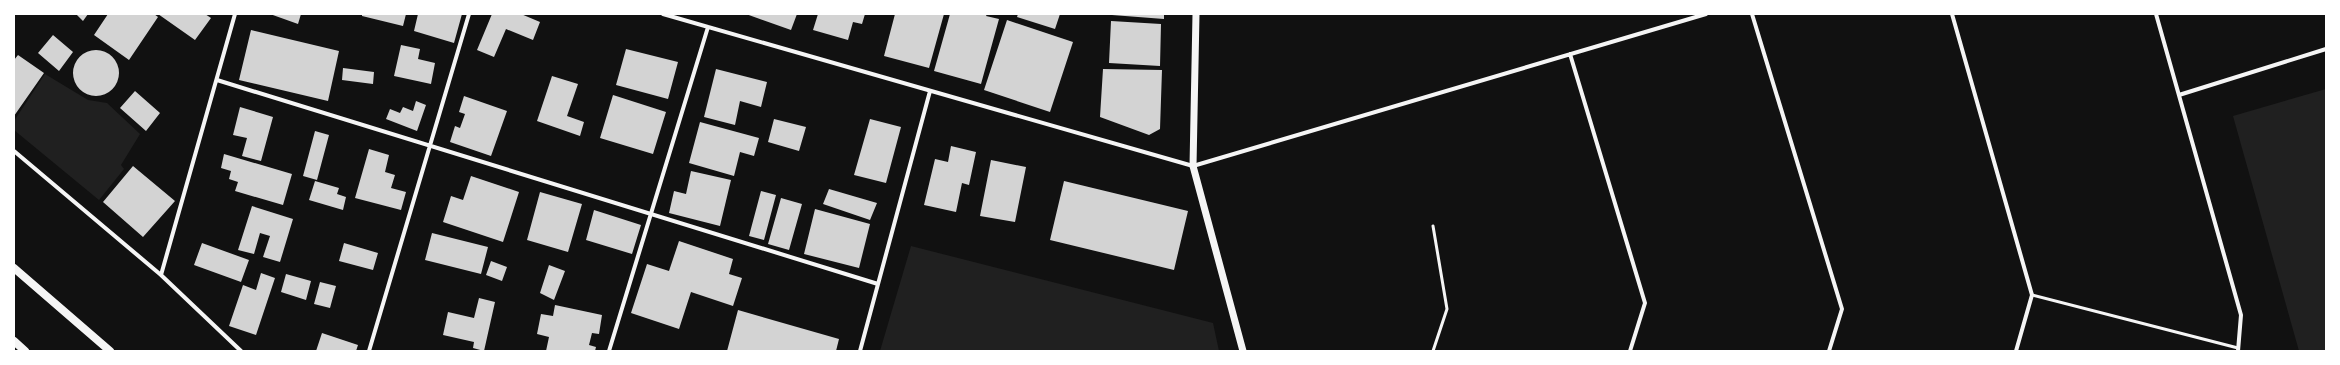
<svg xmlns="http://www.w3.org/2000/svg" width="2340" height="365" viewBox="0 0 2340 365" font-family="'IBM Plex Serif',serif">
<rect width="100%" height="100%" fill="#111"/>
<path fill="#202020" d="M45 74 88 100 107 103 140 134 121 165 124 169 99 200 14 130V121Z
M2326 89V351H2299L2233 116Z
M911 246 1213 323 1219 351H880Z"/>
<path fill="#d3d3d3" d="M76 14H88L83 21Z
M108 14H154L158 17 129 60 94 35Z
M158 14H205L211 18 195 40Z
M270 14H301L298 24Z
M362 14H406L403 26 362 16Z
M418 14H462L454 43 414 31Z
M492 14H521L540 22 533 40 506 29 494 57 477 50Z
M746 14H797L791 30Z
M818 14H865L862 24 853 22 848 40 813 30Z
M895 14H944L929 68 884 56Z
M950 14H987L986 16 999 19 981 84 934 71Z
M1018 14H1060L1055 29 1017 17Z
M1099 14H1164V19Z
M1007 20 1073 42 1050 112 984 90Z
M1111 21 1161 24 1160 66 1109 63Z
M251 30 339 51 328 101 239 80Z
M53 35 73 52 59 71 38 53Z
M401 45 420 49 418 59 435 63 431 84 394 76Z
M626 49 678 62 668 99 616 85Z
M73 73a23 23 0 1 1 46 0a23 23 0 1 1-46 0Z
M18 55 44 73 14 116V60Z
M343 68 374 72 373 84 342 80Z
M716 69 767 82 761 107 740 101 735 125 704 117Z
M1103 69 1162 70 1160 129 1149 135 1100 117Z
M552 76 578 84 567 116 584 122 580 136 537 121Z
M135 91 160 113 146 131 120 108Z
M613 95 666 112 653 154 600 138Z
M464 96 507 111 491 156 450 142 455 126 460 128 465 114 459 112Z
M416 101 426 105 417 131 386 119 390 109 400 113 403 107 413 111Z
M240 107 273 117 261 161 242 156 247 138 233 135Z
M774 119 806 127 799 151 768 142Z
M870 119 901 127 886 183 854 175Z
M700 122 759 138 754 156 740 152 734 176 689 163Z
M315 131 329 135 317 180 303 176Z
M951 146 976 152 969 185 962 183 956 212 924 205 935 159 948 162Z
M369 149 389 155 385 172 395 175 391 188 406 192 401 210 355 198Z
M224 154 292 174 283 205 235 191 238 182 229 179 231 171 221 168Z
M991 160 1026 167 1015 222 980 216Z
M133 166 175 201 143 237 103 202Z
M691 171 731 180 720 226 669 213 674 191 686 194Z
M471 176 519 192 503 242 443 222 451 196 463 200Z
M315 181 339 188 337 194 346 197 343 210 309 200Z
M1064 181 1188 211 1174 270 1050 240Z
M829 189 877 203 870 220 823 204Z
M761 191 776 195 764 240 749 236Z
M540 192 582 204 568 252 527 240Z
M781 198 802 204 789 250 768 244Z
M252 206 293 219 280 262 263 257 270 236 260 233 254 254 238 250Z
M815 209 870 224 859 268 804 254Z
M594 210 641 225 632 254 586 240Z
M432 233 488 247 481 274 425 260Z
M679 241 733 259 729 274 742 278 733 306 691 292 679 329 631 313 647 264 669 271Z
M202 243 249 260 241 282 194 265Z
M344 243 378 253 373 270 339 261Z
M491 261 507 267 502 281 486 275Z
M549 265 565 271 554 300 540 293Z
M261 273 275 278 256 335 229 326 243 285 256 290Z
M286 274 311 281 306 300 281 292Z
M320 282 336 286 330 308 314 304Z
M479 298 495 302 484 351 473 348 474 342 443 335 448 312 474 318Z
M555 305 602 315 599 334 592 333 589 345 596 347 595 351H546L549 337 537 334 541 314 553 316Z
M738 310 839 339 836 351H727Z
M322 333 358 345 356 351H316Z"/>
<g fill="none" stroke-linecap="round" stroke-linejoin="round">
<path stroke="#f5f5f5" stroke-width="3" d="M2032 295 2238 348
M1433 351 1447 309 1433 226"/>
<path stroke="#f5f5f5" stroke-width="4" d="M663 14 1193 166 1706 14
M1752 14 1842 309 1829 351
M1952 14 2032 295 2016 351
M2156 14 2241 315 2238 351
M1570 54 1645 303 1630 351
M217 80 878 284
M2179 95 2326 49
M14 151 161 275 241 351
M161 275 235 14
M369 351 469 14
M609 351 708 27
M860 351 930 91"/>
<path stroke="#f5f5f5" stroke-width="7" d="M1196 14 1193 166 1243 351"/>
<path stroke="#f5f5f5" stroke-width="8" d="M14 268 110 351
M14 341 25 351"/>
</g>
<rect width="2340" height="365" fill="none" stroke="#ffffff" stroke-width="30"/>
</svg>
